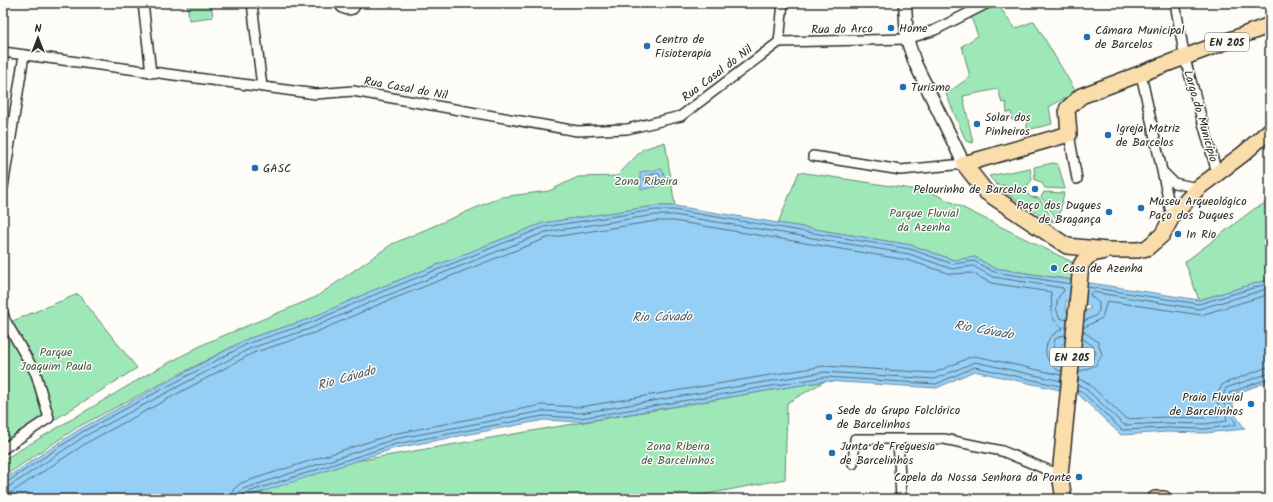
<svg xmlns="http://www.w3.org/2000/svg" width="1273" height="502" viewBox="0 0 1273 502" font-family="Kalam,sans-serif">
<rect width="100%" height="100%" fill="#fdfcf7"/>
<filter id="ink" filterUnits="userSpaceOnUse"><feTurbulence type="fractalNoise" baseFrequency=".025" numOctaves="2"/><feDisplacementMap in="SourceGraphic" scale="8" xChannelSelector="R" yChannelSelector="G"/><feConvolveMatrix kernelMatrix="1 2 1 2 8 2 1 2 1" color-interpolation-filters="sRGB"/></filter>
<g filter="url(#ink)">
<path fill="#9ee8b7" stroke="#648a71" d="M187 3H211L213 17 189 20Z
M997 3 1015 29 1034 21 1076 92 1049 107 1052 124 1027 130V120H1012L1011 112 1007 113 1006 102 1002 103 998 89 963 96 973 143 966 141 946 94 970 77 962 46 978 36 971 17Z
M665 142 675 206H655L543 223 374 290 309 319 247 339 78 427 3 477V460L148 374 206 343 316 297 392 244 501 197 549 191 578 177 617 176 643 149Z
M1053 163 1058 164 1065 189 1045 188 1041 182 1035 180 1034 167Z
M1030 168 1032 180 1026 187 997 185 989 176Z
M799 172 931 192 1072 262 1073 280 994 268 975 257 954 260 911 245 778 223Z
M1003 191H1026L1030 197 1039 198 1054 222 1048 220Z
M1044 192 1064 193 1058 221 1041 197Z
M1270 201V279L1199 300 1185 262 1254 209Z
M78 294 137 368 3 452V325Z
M825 381 787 403 785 479 682 499H197L215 485Z"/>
<path fill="#95cff5" stroke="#6b8da4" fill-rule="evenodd" d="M662 169 667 184 641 190 640 172Z
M655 206H675L911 245 954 260 975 257 994 268 1199 300 1270 279V381L1232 395 1234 413 1245 429 1205 433 1167 432 1121 435 1078 394 974 371 937 388 825 381 581 422 544 420 396 448 240 499H3V480L80 429 247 339 309 319 374 290 543 223ZM1066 300 1082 301 1091 308 1081 313 1066 311ZM1062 344 1078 346 1087 353 1077 357 1061 356Z"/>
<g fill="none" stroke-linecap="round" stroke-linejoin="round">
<path stroke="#556d7c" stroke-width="1" d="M659 174 661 181 645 184V176Z
M1087 287 1199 304 1270 283
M1084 321 1095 316 1099 311V303L1090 295 1092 292 1199 309 1270 288
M1083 328 1102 318 1107 301 1201 315 1270 294
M1062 365 1055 362 1052 354 1055 339 1060 336 1065 335
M1079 366 1092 360 1096 353 1093 346 1082 338
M1079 372 1096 365 1102 354 1098 342 1083 331
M1078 379 1088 383 1126 419 1166 417 1205 418 1219 416 1217 394 1223 384 1270 366
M1078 385 1084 387 1124 425 1166 423 1205 424 1227 421 1223 396 1226 388 1270 373
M1077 390 1081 391 1122 430 1167 428 1205 429 1235 425 1236 423 1230 414 1229 393 1270 378
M3 483 7 482 82 432 249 343 310 323 376 294 544 227 655 210H674L910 249 953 264 974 261 994 272 1071 284
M3 488 10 486 85 436 251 348 312 328 378 299 546 232 655 215H674L909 254 952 269 973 266 993 277 1063 288 1064 291C1056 296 1054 310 1060 318L1067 320
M3 494 12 492 88 442 253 353 314 333 380 304 547 238 656 221H674L907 260 951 274 972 273 991 283 1051 292 1052 316 1055 321 1063 328 1050 337C1042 352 1046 362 1059 371H1062
M231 499 233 490 241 483 393 434 542 405 580 407 824 366 934 373 968 358 975 356 1061 375
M237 499 238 493 243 489 395 439 543 411 581 413 824 372 935 379 975 362 1061 381
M242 499 245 493 396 444 543 416 581 418 825 377 936 384 975 367 1060 386"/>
<defs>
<path id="minor" d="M143 3 151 73
M252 3 262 87
M339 3C341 9 347 11 353 9L357 3
M1175 3 1185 59 1217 173
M779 42 907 39 935 30 988 3
M779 42 783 3
M3 52 316 94 353 91 577 131 627 129 681 116 779 42
M1141 74 1172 217
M1069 134 1077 179
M813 156 901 170 964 164
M1162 171 1174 183 1198 188
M3 187 24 55
M3 313 5 320 36 374 49 418 3 449
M898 439 901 499
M853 464 855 439H944L1002 451 1060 475"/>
<path id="tertiary" d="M905 3 907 39 915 63 964 164"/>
<path id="primary" d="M1270 25 1081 96 1067 109 1069 134 964 164 986 192 1067 246 1107 250H1138L1147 248 1162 235 1172 217 1198 188 1243 154 1270 130
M1064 499 1060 475 1081 265C1087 255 1093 253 1105 251
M1155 499H1164"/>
</defs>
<use href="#minor" stroke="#2b2b2b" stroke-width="12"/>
<use href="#tertiary" stroke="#2b2b2b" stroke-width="15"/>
<use href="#primary" stroke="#2b2b2b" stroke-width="18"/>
<use href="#minor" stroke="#fdfcf7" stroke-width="9"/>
<use href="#tertiary" stroke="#fdfcf7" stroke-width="12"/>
<use href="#primary" stroke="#f9deab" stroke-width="15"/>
</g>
</g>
<g fill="#1f6fb2" stroke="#fdfcf7" stroke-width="1.5">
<circle cx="891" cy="28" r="4"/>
<circle cx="1087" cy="37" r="4"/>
<circle cx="647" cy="46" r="4"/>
<circle cx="903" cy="87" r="4"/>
<circle cx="977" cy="124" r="4"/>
<circle cx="1108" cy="135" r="4"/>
<circle cx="255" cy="168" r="4"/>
<circle cx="1035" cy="189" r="4"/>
<circle cx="1141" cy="208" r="4"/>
<circle cx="1109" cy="212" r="4"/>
<circle cx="1178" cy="234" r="4"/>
<circle cx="1054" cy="268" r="4"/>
<circle cx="1251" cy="404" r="4"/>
<circle cx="829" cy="417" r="4"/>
<circle cx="832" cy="453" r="4"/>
<circle cx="1079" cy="477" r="4"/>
</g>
<g text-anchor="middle" stroke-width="3" stroke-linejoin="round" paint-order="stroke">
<g fill="#fdfcf7" stroke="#6a6a68" stroke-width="1">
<rect x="1205" y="33" width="44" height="18" rx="3"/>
<rect x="1050" y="348" width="44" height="18" rx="3"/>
</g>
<g font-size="11" font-weight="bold" fill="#2b2b2b">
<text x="1227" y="46">EN 205</text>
<text x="1072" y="361">EN 205</text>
</g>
<g font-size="12" fill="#2b2b2b" stroke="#fdfcf7" text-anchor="start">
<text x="899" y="32">Home</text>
<text x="1095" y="34">Câmara Municipal<tspan x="1095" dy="14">de Barcelos</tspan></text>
<text x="655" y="43">Centro de<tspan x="655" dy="14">Fisioterapia</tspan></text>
<text x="911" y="91">Turismo</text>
<text x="985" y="121">Solar dos<tspan x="985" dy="14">Pinheiros</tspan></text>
<text x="1116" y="132">Igreja Matriz<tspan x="1116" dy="14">de Barcelos</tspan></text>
<text x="263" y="172">GASC</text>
<text x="1027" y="193" text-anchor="end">Pelourinho de Barcelos</text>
<text x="1149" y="205">Museu Arqueológico<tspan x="1149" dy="14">Paço dos Duques</tspan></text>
<text x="1101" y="209" text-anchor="end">Paço dos Duques<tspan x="1101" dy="14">de Bragança</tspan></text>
<text x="1186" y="238">In Rio</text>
<text x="1062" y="272">Casa de Azenha</text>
<text x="1243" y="401" text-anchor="end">Praia Fluvial<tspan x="1243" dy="14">de Barcelinhos</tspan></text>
<text x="837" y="414">Sede do Grupo Folclórico<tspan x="837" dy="14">de Barcelinhos</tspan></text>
<text x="840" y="450">Junta de Freguesia<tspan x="840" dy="14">de Barcelinhos</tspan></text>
<text x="1071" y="481" text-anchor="end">Capela da Nossa Senhora da Ponte</text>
</g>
<g font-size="12" fill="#2b2b2b" stroke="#fdfcf7">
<text transform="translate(842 29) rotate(-1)" y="4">Rua do Arco</text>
<text transform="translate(717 73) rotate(-37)" y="4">Rua Casal do Nil</text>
<text transform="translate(406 88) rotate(10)" y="4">Rua Casal do Nil</text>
<text transform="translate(1201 116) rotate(74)" y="4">Largo do Município</text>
</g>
<g font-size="12" fill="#485a4e" stroke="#fdfcf7">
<text x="646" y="185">Zona Ribeira</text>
<text x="924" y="217">Parque Fluvial<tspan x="924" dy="14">da Azenha</tspan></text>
<text x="56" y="356">Parque<tspan x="56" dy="14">Joaquim Paula</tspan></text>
<text x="678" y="450">Zona Ribeira<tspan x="678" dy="14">de Barcelinhos</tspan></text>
</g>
<g font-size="13" font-style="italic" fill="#4b5c68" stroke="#fdfcf7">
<text transform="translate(662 316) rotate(-1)" y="5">Rio Cávado</text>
<text transform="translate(984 329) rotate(10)" y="5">Rio Cávado</text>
<text transform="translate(346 377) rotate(-16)" y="5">Rio Cávado</text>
</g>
</g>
<rect width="1273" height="502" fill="none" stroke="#fdfcf7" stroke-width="16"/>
<rect x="8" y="8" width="1257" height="486" fill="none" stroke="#2b2b2b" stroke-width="1.5" filter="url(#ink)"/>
<g transform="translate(38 38)" stroke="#fdfcf7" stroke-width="3" paint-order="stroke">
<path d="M0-3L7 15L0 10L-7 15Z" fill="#2b2b2b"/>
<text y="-6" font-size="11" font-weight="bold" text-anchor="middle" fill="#2b2b2b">N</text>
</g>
</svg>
